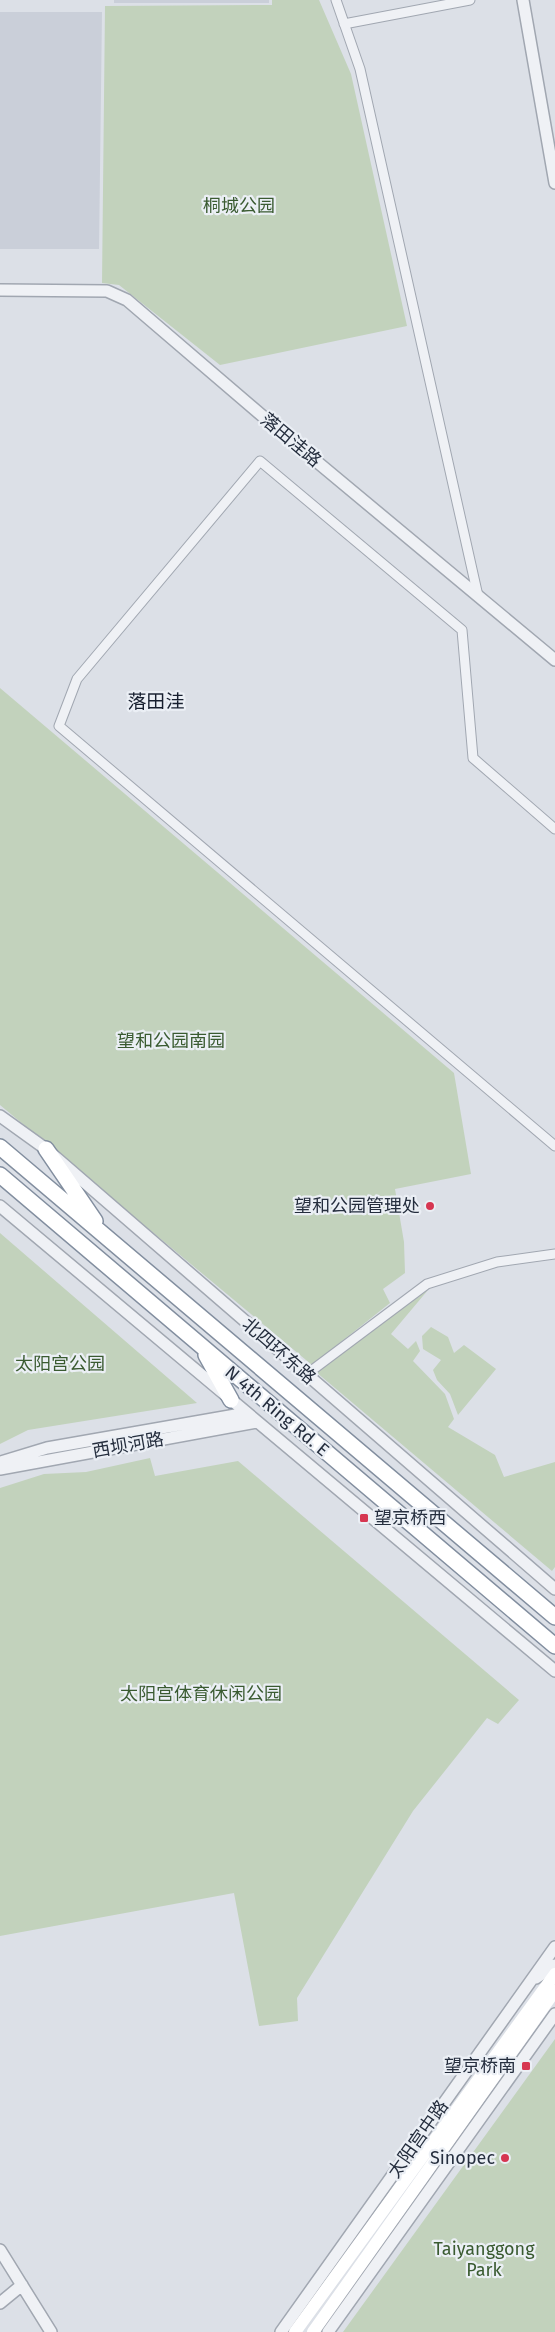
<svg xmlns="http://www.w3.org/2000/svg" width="555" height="2332" viewBox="0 0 555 2332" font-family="'Fira Sans','Noto Sans SC',sans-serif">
<rect width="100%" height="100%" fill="#dce0e7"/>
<path fill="#cacfd9" d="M114 0H269V3H114Z
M0 12H102L99 249H0Z"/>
<path fill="#c2d2bc" d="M272 0H319L351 74 407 326 220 365 119 285 102 283 105 6 272 5Z
M0 688 454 1073 471 1174 395 1189 404 1242 405 1273 383 1289 390 1303 312 1365 0 1105Z
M0 1233 197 1403 28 1430 0 1444Z
M428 1290 391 1334 408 1349 416 1341 420 1351 413 1361 445 1394 454 1419 448 1427 495 1455 504 1477 555 1462V1567L552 1571 316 1372Z
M431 1327 448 1337 454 1353 464 1345 496 1369 458 1415 450 1394 437 1380 433 1370 441 1360 423 1349 422 1336Z
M150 1458 155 1476 238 1461 519 1700 498 1724 487 1718 413 1811 297 1998 298 2021 259 2026 234 1893 0 1936V1488L44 1474 86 1472Z
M555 2039V2332H343Z"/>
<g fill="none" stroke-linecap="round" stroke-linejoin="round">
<defs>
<path id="minor" d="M336 0 360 69 478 596
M344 24 470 0
M555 829 473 758 462 630 260 461 77 679 59 726 555 1146
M307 1374 427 1284 497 1262 555 1254"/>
<path id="tertiary" d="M523 0 555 183
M0 290 107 291 127 300 280 431 555 660
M0 1116 46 1149 555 1589
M0 1206 555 1671
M1 1462 47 1448 247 1413
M0 1469 257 1422
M536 1978 555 1965
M0 2250 51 2332
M0 2303 22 2285
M281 2332 555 1947
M328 2332 555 2014"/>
<path id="trunk" d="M0 1147 555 1617
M46 1149 95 1221
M0 1175 555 1646
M206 1355 231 1400"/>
</defs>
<use href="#minor" stroke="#a1a7b1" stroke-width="11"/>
<use href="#tertiary" stroke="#a1a7b1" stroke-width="14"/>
<use href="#trunk" stroke="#828e9f" stroke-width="18"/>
<use href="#minor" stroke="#eff1f5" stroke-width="9"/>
<use href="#tertiary" stroke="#eff1f5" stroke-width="11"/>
<path stroke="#fff" stroke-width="12" d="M295 2332 555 1974
M313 2332 555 1991"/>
<use href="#trunk" stroke="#fff" stroke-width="15"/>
</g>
<g fill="#d63651" stroke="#ebeff5" stroke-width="2">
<circle cx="430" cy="1206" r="5"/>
<rect x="359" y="1513" width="10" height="10" rx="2.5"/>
<rect x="521" y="2061" width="10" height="10" rx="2.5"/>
<circle cx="505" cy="2158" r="5"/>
</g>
<g text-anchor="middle" stroke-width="4.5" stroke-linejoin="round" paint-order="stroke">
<g font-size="18" fill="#3a5b31" stroke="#ebeff5">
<text x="239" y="212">桐城公园</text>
<text x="171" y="1047">望和公园南园</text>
<text x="60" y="1370">太阳宫公园</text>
<text x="201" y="1700">太阳宫体育休闲公园</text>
<text x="484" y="2255">Taiyanggong<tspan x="484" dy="21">Park</tspan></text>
</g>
<g font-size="18" fill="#252e3e" stroke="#ebeff5">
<text transform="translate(291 440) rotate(40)" y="6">落田洼路</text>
<text transform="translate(279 1351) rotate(41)" y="6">北四环东路</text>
<text transform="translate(277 1411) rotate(40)" y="6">N 4th Ring Rd. E</text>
<text transform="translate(128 1445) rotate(-10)" y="6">西坝河路</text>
<text transform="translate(418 2139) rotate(-55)" y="6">太阳宫中路</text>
</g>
<g font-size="18" fill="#252e3e" stroke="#ebeff5" text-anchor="end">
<text x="420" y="1212">望和公园管理处</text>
<text x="374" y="1524" text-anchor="start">望京桥西</text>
<text x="516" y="2072">望京桥南</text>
<text x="495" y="2164">Sinopec</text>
</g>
<g font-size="19" fill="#171f2f" stroke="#ebeff5">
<text x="156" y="708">落田洼</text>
</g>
</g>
</svg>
